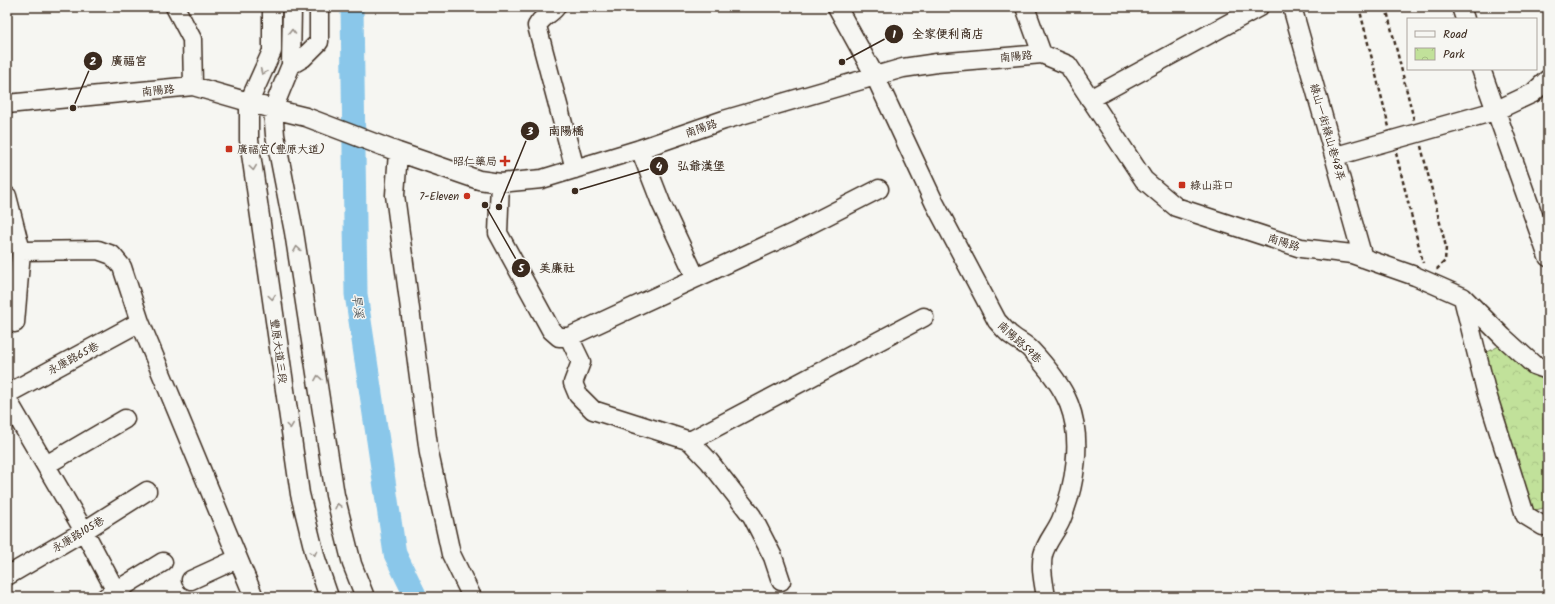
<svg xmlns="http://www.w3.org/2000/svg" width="1555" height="604" viewBox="0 0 1555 604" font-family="Kalam,'LXGW WenKai TC',sans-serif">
<defs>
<pattern id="park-crowns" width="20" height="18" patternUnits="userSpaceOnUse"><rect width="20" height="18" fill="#c1e19a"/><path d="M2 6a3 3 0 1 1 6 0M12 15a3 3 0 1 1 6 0" fill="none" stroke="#a7c184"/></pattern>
</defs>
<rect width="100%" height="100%" fill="#f6f6f2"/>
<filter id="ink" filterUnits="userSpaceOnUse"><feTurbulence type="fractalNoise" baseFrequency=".025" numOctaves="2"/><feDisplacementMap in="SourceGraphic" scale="8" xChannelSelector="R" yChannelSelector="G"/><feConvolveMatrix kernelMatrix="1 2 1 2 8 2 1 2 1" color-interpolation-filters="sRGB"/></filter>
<g filter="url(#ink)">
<path fill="url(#park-crowns)" stroke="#7e865c" d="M1499 346 1522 366 1548 376V507L1527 512 1478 357Z"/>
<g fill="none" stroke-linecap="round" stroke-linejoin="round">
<path stroke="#8ac7ea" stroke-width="23" d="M352 7 356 294 395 554 416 597"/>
<defs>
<path id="minor" d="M175 7 192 39 193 86
M272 7V51L249 102V140L300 494 316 559 329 597
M292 7 291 65 273 109 275 135 294 232 335 495 352 564 365 597
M556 7C550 15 542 16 537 26L575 169
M837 7 875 76 934 202 997 321C1002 326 1006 332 1012 336 1018 341 1026 344 1031 350 1046 366 1061 384 1069 404 1083 440 1075 486 1061 520 1056 532 1046 542 1043 555 1040 568 1044 584 1046 597
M1025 7 1042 54
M1292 7 1363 258
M1461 7 1465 19
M291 65 303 58 319 42V7
M1481 69 1548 257
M1090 99 1259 7
M7 104 193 86 273 109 306 117 398 152 479 180 500 183 542 179 640 149 724 120 903 68 937 63 1042 54 1068 65 1144 180 1176 207 1301 248 1352 254 1415 276 1463 297 1503 337 1534 365 1548 370
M640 149 661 203 696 278
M398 152 395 195 429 453 451 554 472 597
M1336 156 1495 111 1533 93 1548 79
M500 183 498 233 551 330 559 337H569L793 233 879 189
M7 196 21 251 15 323
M21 251 98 250 112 255 122 267 140 322 254 597
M1463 298 1486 391 1525 515 1543 526
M569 337 581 362 573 383 578 395 593 410 690 441 709 461 752 516 773 557 781 581
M7 394 140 322
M7 399 84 531 119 597
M690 441 924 317
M46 465 125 419
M7 576 84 531 147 491
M191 580 237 559
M106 597 163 562"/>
</defs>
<use href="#minor" stroke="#3b2a1e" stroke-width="21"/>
<path stroke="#3b2a1e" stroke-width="2.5" stroke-dasharray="4 3" stroke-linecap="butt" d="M1359 7 1389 127
M1386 7 1414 120
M1421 146 1446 247 1445 261 1437 269H1435
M1396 153 1423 263"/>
<use href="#minor" stroke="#f6f6f2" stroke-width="18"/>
</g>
<defs><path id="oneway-chevron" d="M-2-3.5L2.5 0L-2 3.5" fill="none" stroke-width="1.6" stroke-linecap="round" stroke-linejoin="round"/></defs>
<g stroke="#989088">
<use href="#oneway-chevron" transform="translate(292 32) rotate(-90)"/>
<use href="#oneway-chevron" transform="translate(263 72) rotate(114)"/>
<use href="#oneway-chevron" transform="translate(253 168) rotate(82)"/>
<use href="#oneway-chevron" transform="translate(297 249) rotate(-99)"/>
<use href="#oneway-chevron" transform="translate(272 297) rotate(82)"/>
<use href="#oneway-chevron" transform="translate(318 378) rotate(-99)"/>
<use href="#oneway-chevron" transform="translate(290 426) rotate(82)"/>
<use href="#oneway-chevron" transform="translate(338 506) rotate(-103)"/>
<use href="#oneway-chevron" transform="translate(314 553) rotate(76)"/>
</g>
</g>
<g fill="#c8321e" stroke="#f6f6f2" stroke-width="1.5">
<rect x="225" y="145" width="8" height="8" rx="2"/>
<path d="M503 155h4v4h4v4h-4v4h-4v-4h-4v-4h4z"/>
<rect x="1178" y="181" width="8" height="8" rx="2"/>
<circle cx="467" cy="196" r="4"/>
</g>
<g text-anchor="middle" stroke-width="3" stroke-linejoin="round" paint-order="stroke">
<g font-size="11" fill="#3b2a1e" stroke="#f6f6f2">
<text transform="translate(1016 56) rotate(-5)" y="4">南陽路</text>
<text transform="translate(158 90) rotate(-6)" y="4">南陽路</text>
<text transform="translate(701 128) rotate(-19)" y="4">南陽路</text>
<text transform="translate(1328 132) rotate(74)" y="4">綠山一街綠山巷48弄</text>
<text transform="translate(1284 242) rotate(17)" y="4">南陽路</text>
<text transform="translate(1020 342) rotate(43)" y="4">南陽路59巷</text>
<text transform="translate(279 351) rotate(82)" y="4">豐原大道三段</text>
<text transform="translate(73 358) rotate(-28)" y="4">永康路65巷</text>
<text transform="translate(78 534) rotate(-31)" y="4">永康路105巷</text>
</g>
<g font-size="11" fill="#3b2a1e" stroke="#f6f6f2" text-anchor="start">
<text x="237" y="153">廣福宮(豐原大道)</text>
<text x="497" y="165" text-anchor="end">昭仁藥局</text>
<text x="1190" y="189">綠山莊口</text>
<text x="459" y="200" text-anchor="end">7-Eleven</text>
</g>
<g font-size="12" font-style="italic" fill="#53595b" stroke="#f6f6f2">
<text transform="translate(358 306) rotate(83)" y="4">旱溪</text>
</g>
</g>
<path fill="none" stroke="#3b2a1e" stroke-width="1.5" d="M842 62L894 34M73 108L93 61M499 207L530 131M575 191L659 166M485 205L521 268"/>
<g fill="#3b2a1e" stroke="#f6f6f2" stroke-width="1.5">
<circle cx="842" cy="62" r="4"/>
<circle cx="73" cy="108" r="4"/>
<circle cx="499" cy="207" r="4"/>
<circle cx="575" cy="191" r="4"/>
<circle cx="485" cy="205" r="4"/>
<circle cx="894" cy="34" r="10"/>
<circle cx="93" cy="61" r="10"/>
<circle cx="530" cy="131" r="10"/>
<circle cx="659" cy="166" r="10"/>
<circle cx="521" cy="268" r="10"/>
</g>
<g font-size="12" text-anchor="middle" font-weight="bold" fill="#fff">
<text x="894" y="38">1</text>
<text x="93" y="65">2</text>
<text x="530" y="135">3</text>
<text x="659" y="170">4</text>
<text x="521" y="272">5</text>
</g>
<g font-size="12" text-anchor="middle" font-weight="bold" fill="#3b2a1e" stroke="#f6f6f2" stroke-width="3" stroke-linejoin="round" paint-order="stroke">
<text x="948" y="38">全家便利商店</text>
<text x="129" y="65">廣福宮</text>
<text x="566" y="135">南陽橋</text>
<text x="701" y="170">弘爺漢堡</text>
<text x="557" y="272">美廉社</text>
</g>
<rect width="1555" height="604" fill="none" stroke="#f6f6f2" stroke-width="24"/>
<rect x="12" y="12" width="1531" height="580" fill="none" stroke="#3b2a1e" stroke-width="1.5" filter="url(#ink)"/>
<rect x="1407" y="18" width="130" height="52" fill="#f6f6f2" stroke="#aba49d"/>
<rect x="1415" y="31" width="20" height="6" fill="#f6f6f2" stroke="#aba49d"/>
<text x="1443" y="38" font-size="12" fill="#3b2a1e">Road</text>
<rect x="1415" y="48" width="20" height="12" fill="url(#park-crowns)" stroke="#aba49d"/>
<text x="1443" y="58" font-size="12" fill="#3b2a1e">Park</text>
</svg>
